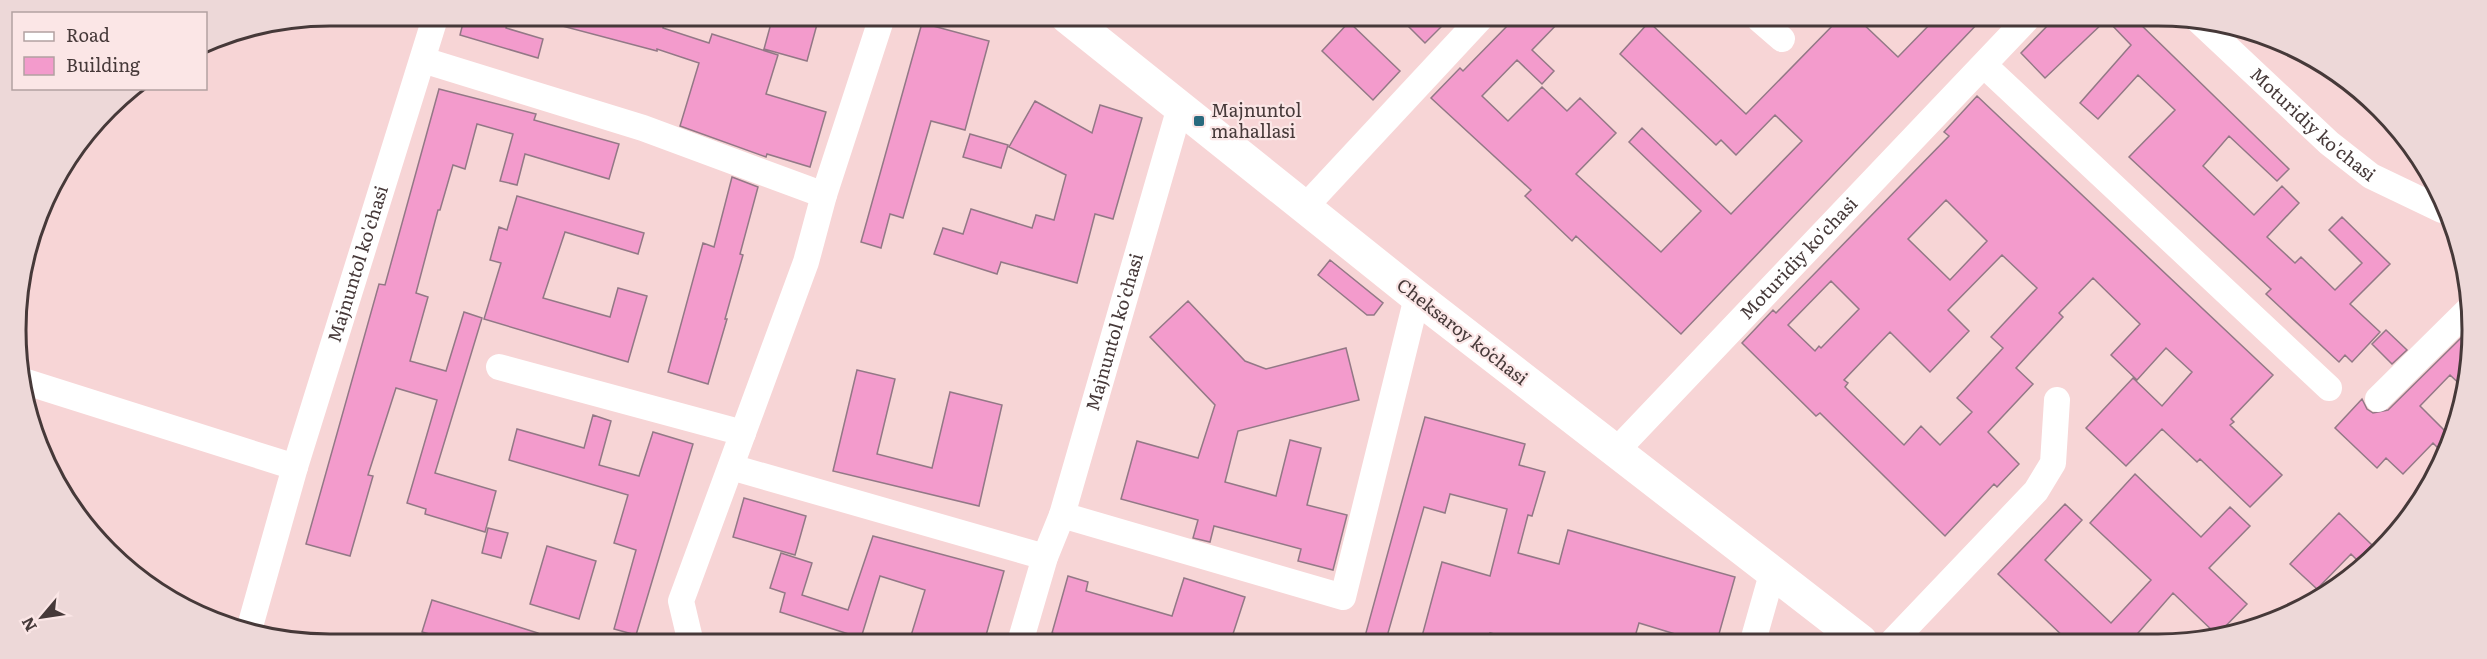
<svg xmlns="http://www.w3.org/2000/svg" width="2487" height="659" viewBox="0 0 2487 659" font-family="Literata,serif">
<rect width="100%" height="100%" fill="#f7d5d6"/>
<path fill="#f39bcc" stroke="#937886" stroke-width="1.5" fill-rule="evenodd" d="M465 15 509 16 506 28 543 39 538 58 460 35Z
M548 16H636L664 23 663 28 709 43 712 34 778 55 766 94 826 112 810 167 767 154 766 157 680 126 699 63 657 49V51L547 22Z
M773 16 819 17 807 61 764 49Z
M1400 18H1432L1449 19 1425 43Z
M1514 19H1562L1532 50 1554 71 1542 84 1517 60 1482 96 1508 121 1542 87 1567 111 1580 98 1616 133 1576 174 1661 252 1701 211 1629 142 1642 128 1731 214 1802 141 1775 115 1736 155 1721 140 1716 145 1620 54 1649 22 1746 114 1838 20H1859L1898 57 1934 20H1981L1681 334 1576 236 1572 241 1525 196 1531 190 1431 98 1460 68 1463 71Z
M2053 20 2105 21 2045 78 2021 53Z
M2108 21H2137L2289 169 2277 181 2229 136 2203 166 2254 215 2282 186 2299 203 2267 237 2295 263 2301 257 2335 290 2362 263 2329 230 2342 217 2390 264 2350 304 2380 332 2352 362 2345 355 2339 362 2266 294 2271 289 2129 157 2175 110 2138 75 2098 119 2080 103 2131 45Z
M1349 22 1400 71 1373 100 1322 51Z
M922 23 989 41 965 130 931 121 903 218 890 214 881 248 861 242Z
M439 89 536 114 534 120 619 144 609 179 525 154 517 185 500 181 513 134 477 124 465 169 453 165 440 210H438L416 293 428 297 410 361 446 371 464 312 482 318 435 473 496 491 485 532 425 514 426 509 407 503 437 400 396 388 368 475 373 476 350 556 306 544 379 284 385 285Z
M1977 96 2273 375 2231 419 2234 422 2230 425 2282 475 2250 507 2200 459 2197 462 2162 429 2126 466 2086 428 2133 378 2162 406 2192 372 2166 348 2137 380 2111 355 2140 324 2093 278 2059 313 2063 317 2016 368 2033 384 1988 432 2019 464 1997 487 1994 484 1945 536 1820 413 1816 416 1742 343 1773 310 1776 313 1949 136 1944 132ZM1946 200 1987 241 1950 280 1908 239ZM2002 255 2037 288 1991 337 2003 348 1957 398 1972 412 1940 445 1921 426 1904 445 1845 387 1848 383 1844 380 1890 332 1930 372 1969 331 1948 310ZM1831 281 1859 309 1821 348 1819 346 1815 351 1788 325Z
M1035 101 1092 133 1100 105 1142 118 1113 219 1095 214 1077 283 1001 262 997 274 934 254 943 228 963 234 971 209 1032 228 1036 215 1054 220 1066 175 1009 147Z
M970 134 1008 145 1001 168 963 157Z
M732 177 758 187 740 254 743 255 725 319H727L708 384 668 372 703 243 714 247Z
M517 196 644 233 638 254 565 232 543 298 610 317 618 288 647 296 628 362 484 319 501 263 490 260 499 227 507 230Z
M1330 260 1383 303 1374 315H1367L1318 275Z
M1188 301 1245 361 1266 369 1346 348 1359 400 1238 431 1225 482 1276 496 1290 440 1321 448 1307 505 1347 515 1333 570 1298 561 1301 549 1214 526 1210 542 1193 538 1198 520 1121 499 1137 441 1198 458 1215 405 1150 337Z
M2386 330 2407 350 2392 364 2372 344Z
M2466 333V390L2450 375 2420 406 2449 435 2443 453 2433 443 2403 474 2386 458 2377 468 2335 428 2362 399 2367 409 2373 413 2388 410Z
M857 370 895 379 877 454 932 468 950 392 1002 405 979 506 833 471Z
M593 415 611 421 599 465 639 476 653 432 693 444 636 635 614 629 636 550 614 543 628 495 509 460 517 429 584 448Z
M1425 417 1525 444 1519 465 1545 472 1532 516 1528 515 1518 553 1559 564 1568 530 1735 577 1717 641 1684 640 1685 637 1639 623 1634 640H1519L1490 633 1488 640H1421L1442 562 1490 576 1507 509 1450 494 1445 513 1424 507 1386 640H1364Z
M2135 474 2201 537 2230 507 2250 526 2209 568 2247 604 2217 635 2173 593 2131 641H2068L1998 574 2065 504 2082 520 2045 560 2111 623 2151 580 2090 523Z
M744 498 806 516 795 555 733 537Z
M2339 513 2372 545 2357 560 2351 554 2317 589 2290 564Z
M488 528 508 533 501 558 482 553Z
M873 536 1004 571 985 639H910L925 590 880 576 861 638 780 612 785 593 770 588 781 553 812 563 802 595 848 610Z
M547 546 596 561 579 619 530 604Z
M1068 576 1088 582 1086 591 1172 616 1184 578 1245 597 1231 640 1073 639 1052 633Z
M432 600 538 633V638H444L422 632Z"/>
<g fill="none" stroke-linecap="round" stroke-linejoin="round">
<g stroke="#fff" stroke-width="26">
<path d="M1760 20 1782 39"/>
<path id="s1" d="M2199 21 2329 143 2371 176 2442 210"/>
<path d="M423 60 643 128 824 195"/>
<path d="M1985 66 2329 388"/>
<path d="M1305 207 1480 19"/>
<path d="M499 367 743 433"/>
<path d="M23 381 295 467"/>
<path d="M2378 399 2466 312"/>
<path id="s2" d="M1615 452 2026 20"/>
<path d="M731 467 1045 557"/>
<path d="M1062 515 1343 597 1417 297"/>
<path id="s3" d="M249 630 295 467 436 15"/>
<path d="M690 639 681 601 806 262 824 195 882 17"/>
<path id="s4" d="M1021 639 1045 557 1062 515 1180 107"/>
<path d="M1753 641 1772 574"/>
<path d="M1893 641 2036 491 2053 463 2057 400"/>
</g>
<path stroke="#fff" stroke-width="33" d="M1067 17 1417 297 1861 641"/>
</g>
<rect fill="#296a7e" stroke="#fbe6e6" stroke-width="2" x="1193" y="115" width="12" height="12" rx="3"/>
<g text-anchor="middle" stroke-width="4.5" stroke-linejoin="round" paint-order="stroke">
<g font-size="18" fill="#463939" stroke="#fbe6e6" text-anchor="start">
<text x="1211" y="117">Majnuntol<tspan x="1211" dy="21">mahallasi</tspan></text>
</g>
<g font-size="18" fill="#463939" stroke="#fbe6e6">
<text dy="6" stroke="none"><textPath href="#s1" startOffset="154">Moturidiy ko'chasi</textPath></text>
<text dy="6" stroke="none"><textPath href="#s2" startOffset="267">Moturidiy ko'chasi</textPath></text>
<text dy="6" stroke="none"><textPath href="#s3" startOffset="382">Majnuntol ko'chasi</textPath></text>
<text transform="translate(1462 332) rotate(38)" y="6">Cheksaroy koʻchasi</text>
<text dy="6" stroke="none"><textPath href="#s4" startOffset="321">Majnuntol ko'chasi</textPath></text>
</g>
</g>
<path d="M0 0H2487V659H0ZM330 26H2158A304 304 0 0 1 2462 330V330A304 304 0 0 1 2158 634H330A304 304 0 0 1 26 330V330A304 304 0 0 1 330 26Z" fill="#edd8d8" fill-rule="evenodd"/>
<path fill="none" stroke="#463939" stroke-width="3" d="M330 26H2158A304 304 0 0 1 2462 330V330A304 304 0 0 1 2158 634H330A304 304 0 0 1 26 330V330A304 304 0 0 1 330 26Z"/>
<rect x="12" y="12" width="195" height="78" fill="#fbe6e6" stroke="#b3a1a1" stroke-width="1.5"/>
<rect x="24" y="32" width="30" height="9" fill="#ffffff" stroke="#b3a1a1" stroke-width="1.5"/>
<text x="66" y="42" font-size="18" fill="#463939">Road</text>
<rect x="24" y="57" width="30" height="18" fill="#f39bcc" stroke="#b3a1a1" stroke-width="1.5"/>
<text x="66" y="72" font-size="18" fill="#463939">Building</text>
<g transform="translate(42 617) rotate(241)" stroke="#fbe6e6" stroke-width="4.5" paint-order="stroke">
<path d="M0-4.5L10 22L0 15L-10 22Z" fill="#463939"/>
<text y="-9" font-size="16" font-weight="bold" text-anchor="middle" fill="#463939">N</text>
</g>
</svg>
